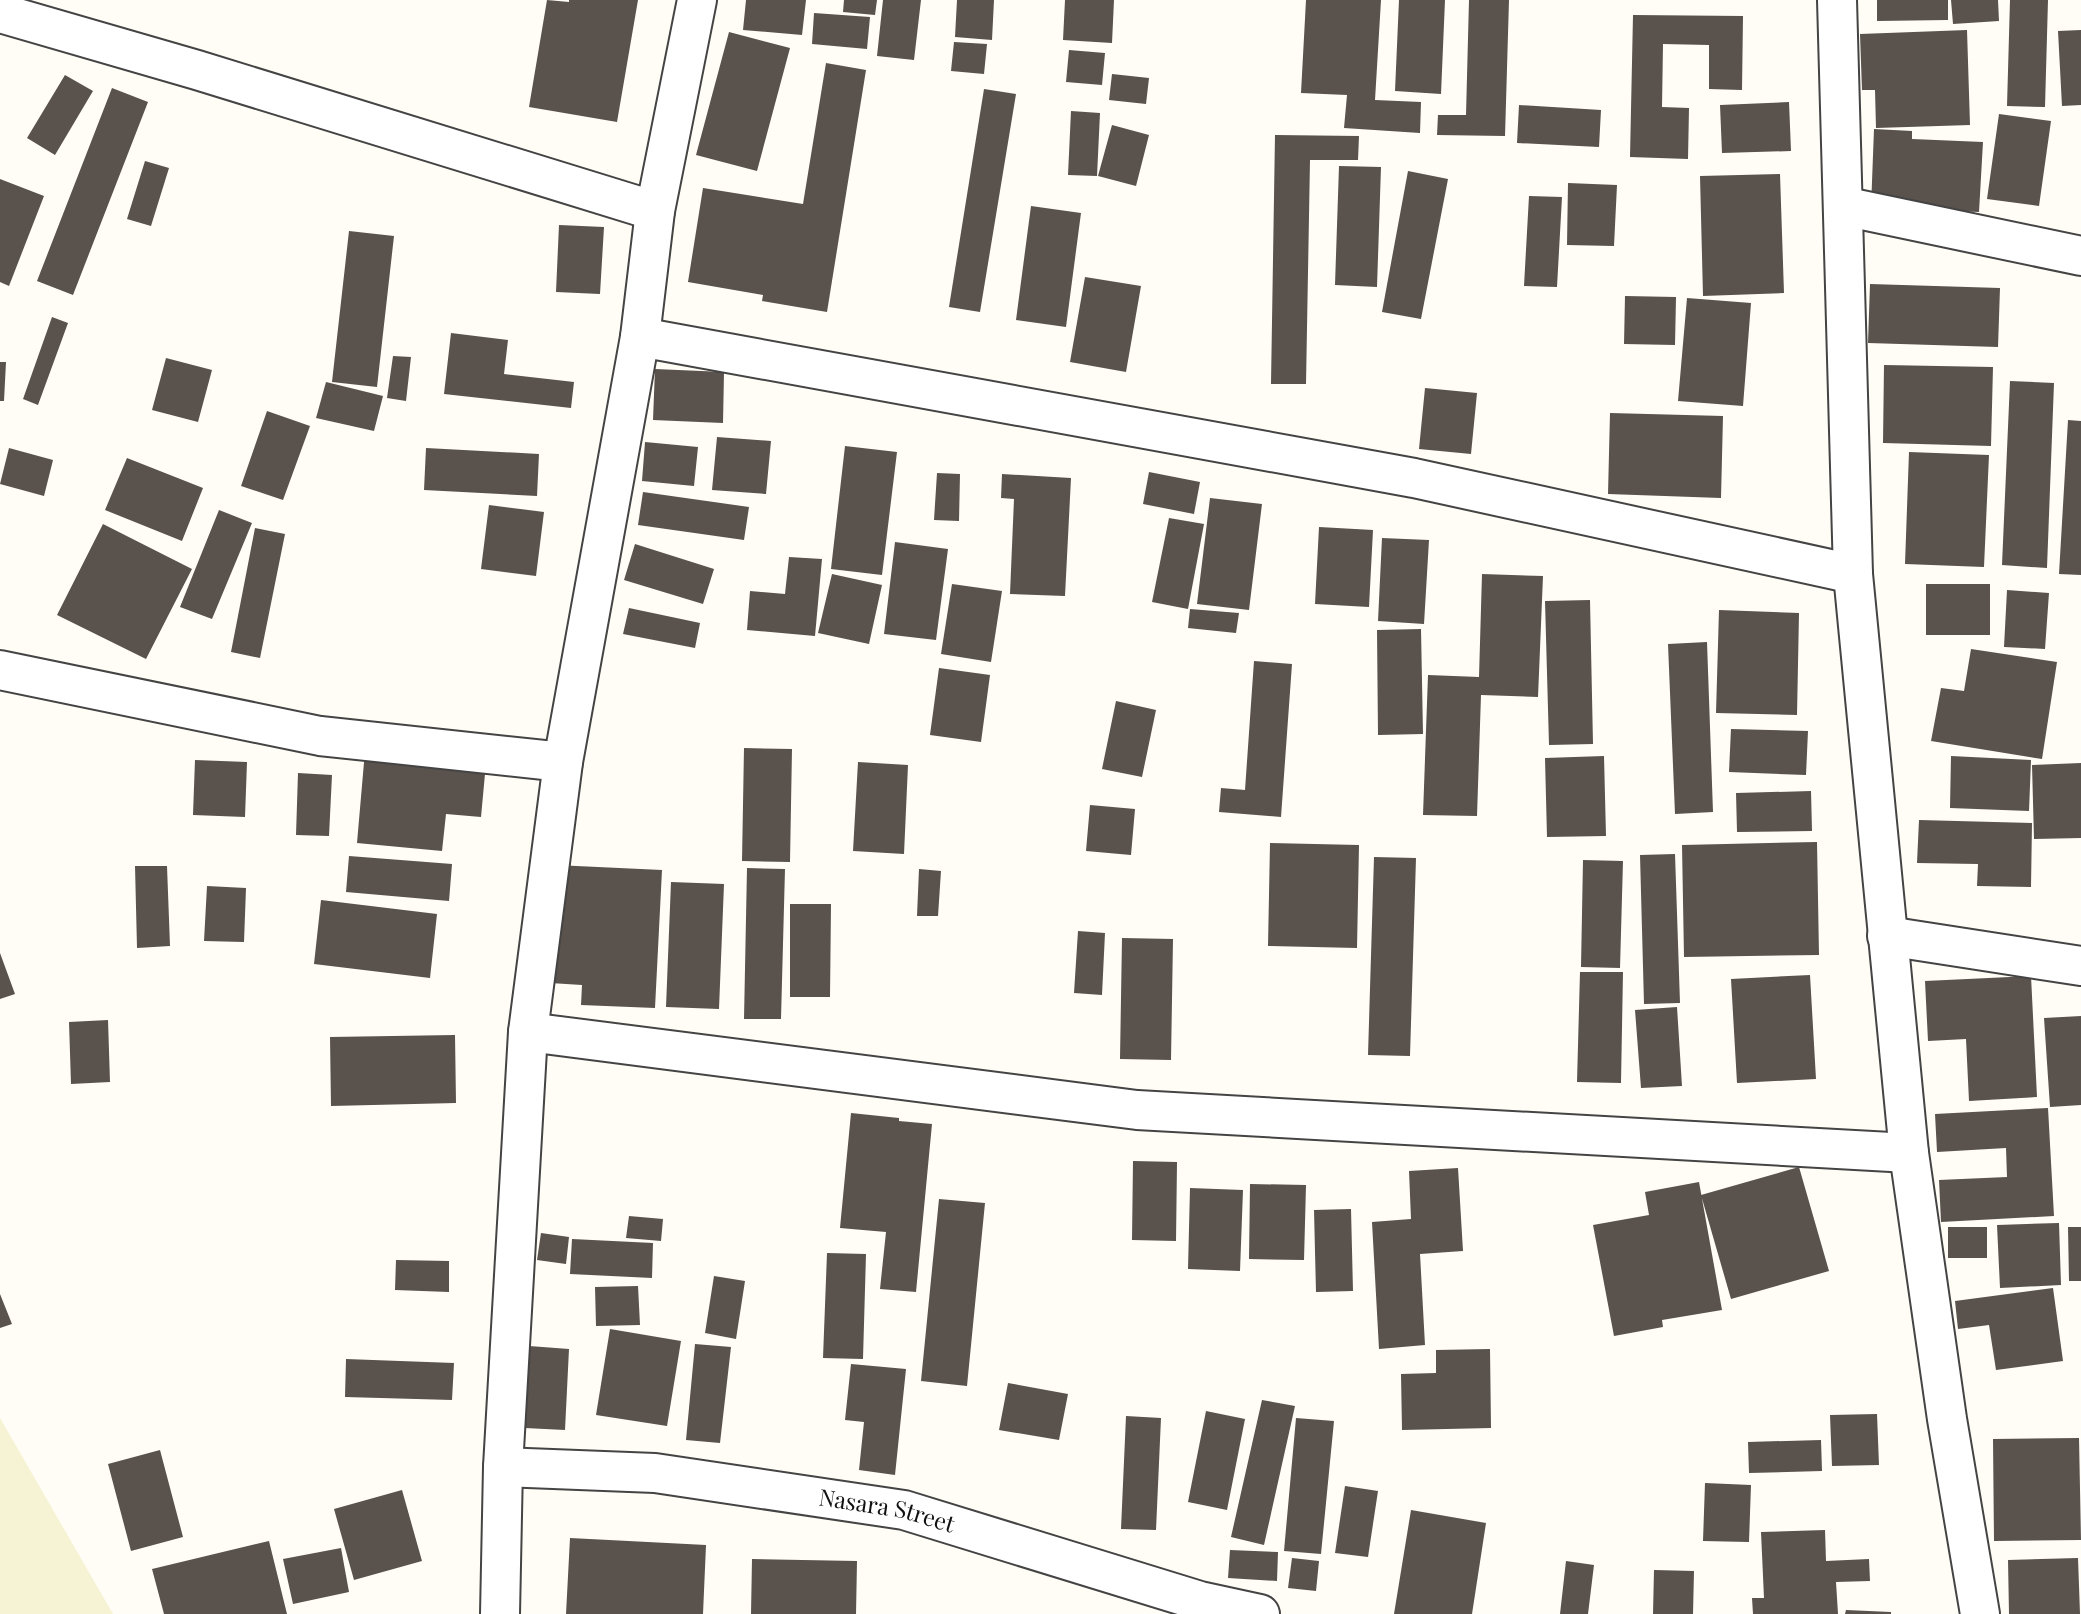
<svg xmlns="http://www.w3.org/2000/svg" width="2081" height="1614" viewBox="0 0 2081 1614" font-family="'Playfair Display',serif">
<rect width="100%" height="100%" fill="#fffdf5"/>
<path fill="#f6f3d4" d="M0 1418 113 1614H0Z"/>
<path fill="#5a524d" d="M547 0 569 2V0H638L617 122 529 107Z
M746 0H806L802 35 743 30Z
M844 0H877L875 15 843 12Z
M883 0H921L914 60 877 56Z
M957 0H994L992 40 955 37Z
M1065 0H1114L1112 43 1063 40Z
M1306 0H1381L1375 100 1421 102 1420 133 1344 128 1347 95 1301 93Z
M1399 0H1445L1441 94 1395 91Z
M1469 0H1509L1505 136 1437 135 1438 115H1466Z
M1877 0H1948V20L1877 21Z
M1951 0H1998L1999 21 1953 24Z
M2010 0H2048L2045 107 2007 106Z
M814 13 870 17 867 49 812 44Z
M1633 15 1743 16 1742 90 1709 89V45L1663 44 1662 107 1689 108 1688 159 1630 157Z
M1967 30 1970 125 1876 128 1875 90H1862L1860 34Z
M2081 30V105L2062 106 2058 31Z
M729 32 790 48 757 171 696 155Z
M954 42 987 44 984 74 951 71Z
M1069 50 1105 53 1102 85 1066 82Z
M826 63 866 70 827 312 762 301 763 295 688 282 703 188 803 204Z
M1112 74 1149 78 1146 104 1109 100Z
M65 75 93 91 55 155 27 138Z
M112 88 148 102 73 295 37 281Z
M984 89 1016 94 980 312 949 307Z
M1789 102 1791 151 1722 153 1720 105Z
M1519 105 1601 110 1599 147 1517 143Z
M1071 111 1100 113 1097 176 1068 175Z
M1999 114 2051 121 2039 206 1987 199Z
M1112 125 1149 135 1136 186 1098 176Z
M1874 129 1912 131V139L1983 142 1979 212 1871 208Z
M1275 135 1359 136 1358 160H1310L1306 384H1271Z
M145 161 169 168 151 226 127 219Z
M1339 166 1381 167 1377 287 1335 285Z
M1408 171 1448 179 1421 319 1382 312Z
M1780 174 1784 293 1703 296 1700 176Z
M0 179 44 196 9 286 0 282Z
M1568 183 1617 185 1614 246 1567 245Z
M1529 196 1562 197 1557 287 1524 286Z
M1031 206 1081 213 1066 327 1016 320Z
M559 225 604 227 600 294 556 292Z
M349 231 394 236 377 387 332 382Z
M1085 277 1141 286 1126 372 1070 362Z
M1870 284 2000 288 1998 347 1868 343Z
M1625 296 1676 297 1675 345 1624 344Z
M1687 298 1751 303 1743 406 1678 401Z
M52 317 68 323 38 405 23 399Z
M451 333 508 340 504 374 574 382 571 408 444 394Z
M393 356 411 357 406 401 387 398Z
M166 358 212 370 198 422 152 410Z
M0 362H6L4 401H0Z
M1884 365 1993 367 1991 446 1883 443Z
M655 369 724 372 723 423 653 420Z
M2010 381 2054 383 2047 568 2002 565Z
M326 382 383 396 374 431 316 418Z
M1425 388 1477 393 1471 454 1419 449Z
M267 411 310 426 283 500 241 486Z
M1610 413 1723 416 1721 498 1608 494Z
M2068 420 2081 421V575L2059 574Z
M717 437 771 441 766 494 712 490Z
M645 442 698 447 694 486 642 481Z
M845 446 897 452 882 575 831 569Z
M9 448 53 460 44 496 0 484Z
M426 448 539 454 537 496 424 490Z
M1909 452 1989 455 1984 567 1905 564Z
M127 458 203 488 182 541 105 510Z
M1149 472 1200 482 1194 514 1143 504Z
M937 473 960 474 959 521 934 520Z
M1002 474 1071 478 1065 596 1010 594 1014 499 1001 498Z
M643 492 749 507 744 540 638 525Z
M1210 498 1262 504 1249 610 1197 604Z
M489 505 544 512 536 576 481 569Z
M219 510 252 523 212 619 180 607Z
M1169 518 1204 524 1188 609 1152 602Z
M103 524 192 569 146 659 57 615Z
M1319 527 1373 530 1369 607 1315 604Z
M255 528 285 534 260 658 231 652Z
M1382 538 1429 540 1424 624 1378 621Z
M895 542 948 549 936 640 884 634Z
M635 544 714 569 703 604 624 580Z
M789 557 822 559 815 636 747 630 750 591 785 594Z
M832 574 882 585 869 644 818 633Z
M1482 574 1543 576 1538 697 1481 695 1477 816 1423 815 1428 675 1479 677Z
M952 584 1002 591 991 662 941 654Z
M1926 584H1990V635H1926Z
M2007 590 2049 593 2045 649 2004 647Z
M1590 600 1593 744 1549 745 1545 601Z
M629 608 700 623 695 648 623 634Z
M1190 609 1239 613 1236 633 1188 628Z
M1719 610 1799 613 1797 715 1716 713Z
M1421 629 1423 734 1378 735 1377 630Z
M1707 642 1713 812 1675 814 1668 644Z
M1971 649 2057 662 2042 759 1931 741 1941 688 1964 691Z
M1254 661 1292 664 1281 817 1219 812 1221 788 1245 790Z
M939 668 990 675 981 742 930 735Z
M1116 701 1156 710 1142 777 1102 769Z
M1731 729 1808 731 1806 775 1729 772Z
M744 748 792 749 790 862 742 861Z
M365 751 486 763 481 817 446 814 442 851 357 843Z
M1604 756 1606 836 1547 837 1545 758Z
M1951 756 2031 760 2029 811 1950 808Z
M195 760 247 762 245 817 193 815Z
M858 762 908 765 904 854 853 851Z
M2081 763V838L2034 839 2032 765Z
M298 773 332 775 329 836 296 835Z
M1811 791 1812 831 1737 832 1736 793Z
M1090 805 1135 809 1131 855 1086 851Z
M1919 820 2032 823 2031 887 1977 886 1978 864 1917 863Z
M1817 842 1819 955 1684 957 1682 845Z
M1270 843 1359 845 1357 948 1268 946Z
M1675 854 1680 1003 1644 1004 1640 855Z
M349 856 452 864 449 901 346 892Z
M1374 857 1416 858 1410 1056 1368 1055Z
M1583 860 1623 861 1620 968 1581 967Z
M555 865 662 870 655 1008 581 1005 582 985 550 983Z
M135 866H167L170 946 137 948Z
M747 868 785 869 781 1019H744Z
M919 869 941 871 938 916H917Z
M671 882 724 884 719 1009 666 1007Z
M207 886 246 888 244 942 204 941Z
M321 900 437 914 430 978 314 964Z
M790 904H831L830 997H790Z
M1078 931 1105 933 1102 995 1074 993Z
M1122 938 1173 939 1171 1060 1120 1059Z
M0 953 15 994 0 999Z
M1580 972H1623L1621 1083 1577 1082Z
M1810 975 1816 1079 1737 1083 1731 979Z
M2031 976 2037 1097 1969 1101 1966 1039 1928 1041 1925 981Z
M1677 1007 1682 1086 1641 1088 1635 1010Z
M2081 1016V1105L2050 1107 2044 1018Z
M108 1020 110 1082 71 1084 69 1022Z
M455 1035 456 1103 331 1106 330 1037Z
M2048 1108 2054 1216 1941 1222 1939 1180 2007 1177 2006 1148 1937 1152 1935 1114Z
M851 1113 899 1118V1121L932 1124 916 1292 880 1289 886 1232 840 1228Z
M1133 1161 1177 1162 1176 1241 1132 1240Z
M1799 1167 1829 1271 1731 1299 1701 1195Z
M1458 1168 1463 1251 1420 1254 1425 1345 1379 1349 1372 1222 1411 1219 1409 1171Z
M1699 1182 1722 1310 1662 1320 1663 1327 1614 1336 1593 1225 1649 1215 1645 1192Z
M1250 1184 1306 1185 1304 1260 1249 1259Z
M1190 1188 1243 1190 1240 1271 1188 1269Z
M939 1199 985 1203 967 1386 921 1381Z
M1351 1209 1353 1291 1316 1292 1314 1210Z
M629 1216 663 1219 661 1241 626 1238Z
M2059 1223 2061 1285 2000 1288 1997 1225Z
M1948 1227H1987V1258H1948Z
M2068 1227H2081V1281H2069Z
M541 1233 569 1237 566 1264 537 1260Z
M572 1239 653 1243 652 1278 570 1274Z
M827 1253 866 1254 863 1359 823 1358Z
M396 1260 449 1261V1292L395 1290Z
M714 1276 745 1281 736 1339 705 1333Z
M638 1286 640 1325 596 1326 595 1287Z
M2053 1288 2063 1361 1996 1370 1989 1325 1958 1329 1955 1301Z
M0 1294 12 1324 0 1328Z
M610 1329 681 1341 667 1426 596 1415Z
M695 1344 731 1347 720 1443 686 1440Z
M529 1346 569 1349 565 1430 525 1428Z
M1490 1349 1491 1428 1402 1430 1401 1374 1436 1373V1350Z
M346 1359 454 1363 452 1400 345 1397Z
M851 1364 906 1369 895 1475 859 1470 864 1422 845 1420Z
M1008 1383 1068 1394 1059 1440 999 1430Z
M1262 1400 1295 1406 1264 1545 1231 1537Z
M1206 1411 1245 1419 1227 1510 1188 1502Z
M1877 1414 1879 1465 1832 1466 1830 1415Z
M1126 1416 1161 1418 1156 1530 1121 1529Z
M1296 1418 1334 1421 1321 1554 1284 1551Z
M2079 1438 2081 1540 1994 1541 1993 1439Z
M1821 1440 1822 1471 1749 1473 1748 1442Z
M160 1450 183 1537 131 1551 108 1464Z
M1705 1483 1751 1485 1749 1542 1703 1541Z
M1345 1486 1378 1491 1368 1557 1335 1553Z
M402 1490 422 1561 354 1580 334 1509Z
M1411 1510 1486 1523 1472 1614H1394Z
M1825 1530 1826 1561 1869 1559 1870 1581 1836 1582 1838 1614H1753L1752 1598H1764L1761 1532Z
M570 1538 706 1545 703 1614H566Z
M269 1541 287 1614H164L152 1569Z
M341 1548 349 1592 293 1604 283 1559Z
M1230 1550 1278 1552 1277 1581 1228 1578Z
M1292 1558 1319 1561 1316 1591 1288 1588Z
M2078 1558 2080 1614H2009L2008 1560Z
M752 1559 857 1561 856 1614H751Z
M1566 1561 1594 1565 1588 1614H1560Z
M1654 1570 1694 1571 1693 1614H1653Z
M1846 1610 1891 1612V1614H1845Z"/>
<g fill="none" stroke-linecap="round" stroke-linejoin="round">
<defs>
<g id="minor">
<path d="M1837 0 1853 574 1909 1153 1947 1419 1980 1614"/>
<path d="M0 13 197 70 655 211"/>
<path d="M1843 206 2081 256"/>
<path d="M640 337 1414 478 1853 574"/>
<path d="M0 670 320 736 563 762"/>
<path d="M1887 936 2081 966"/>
<path d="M528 1032 1137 1110 1909 1153"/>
<path id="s1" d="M503 1467 655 1473 904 1510 1200 1601 1260 1614"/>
<path d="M500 1614 503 1467 528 1032 563 762 640 337 655 211 697 0"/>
</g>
</defs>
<use href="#minor" stroke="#444" stroke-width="42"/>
<use href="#minor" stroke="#fff" stroke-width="38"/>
</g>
<g text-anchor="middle" stroke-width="7" stroke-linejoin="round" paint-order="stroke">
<g font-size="23" fill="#111" stroke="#fff">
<text dy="8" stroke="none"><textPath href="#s1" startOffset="387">Nasara Street</textPath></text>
</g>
</g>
</svg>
